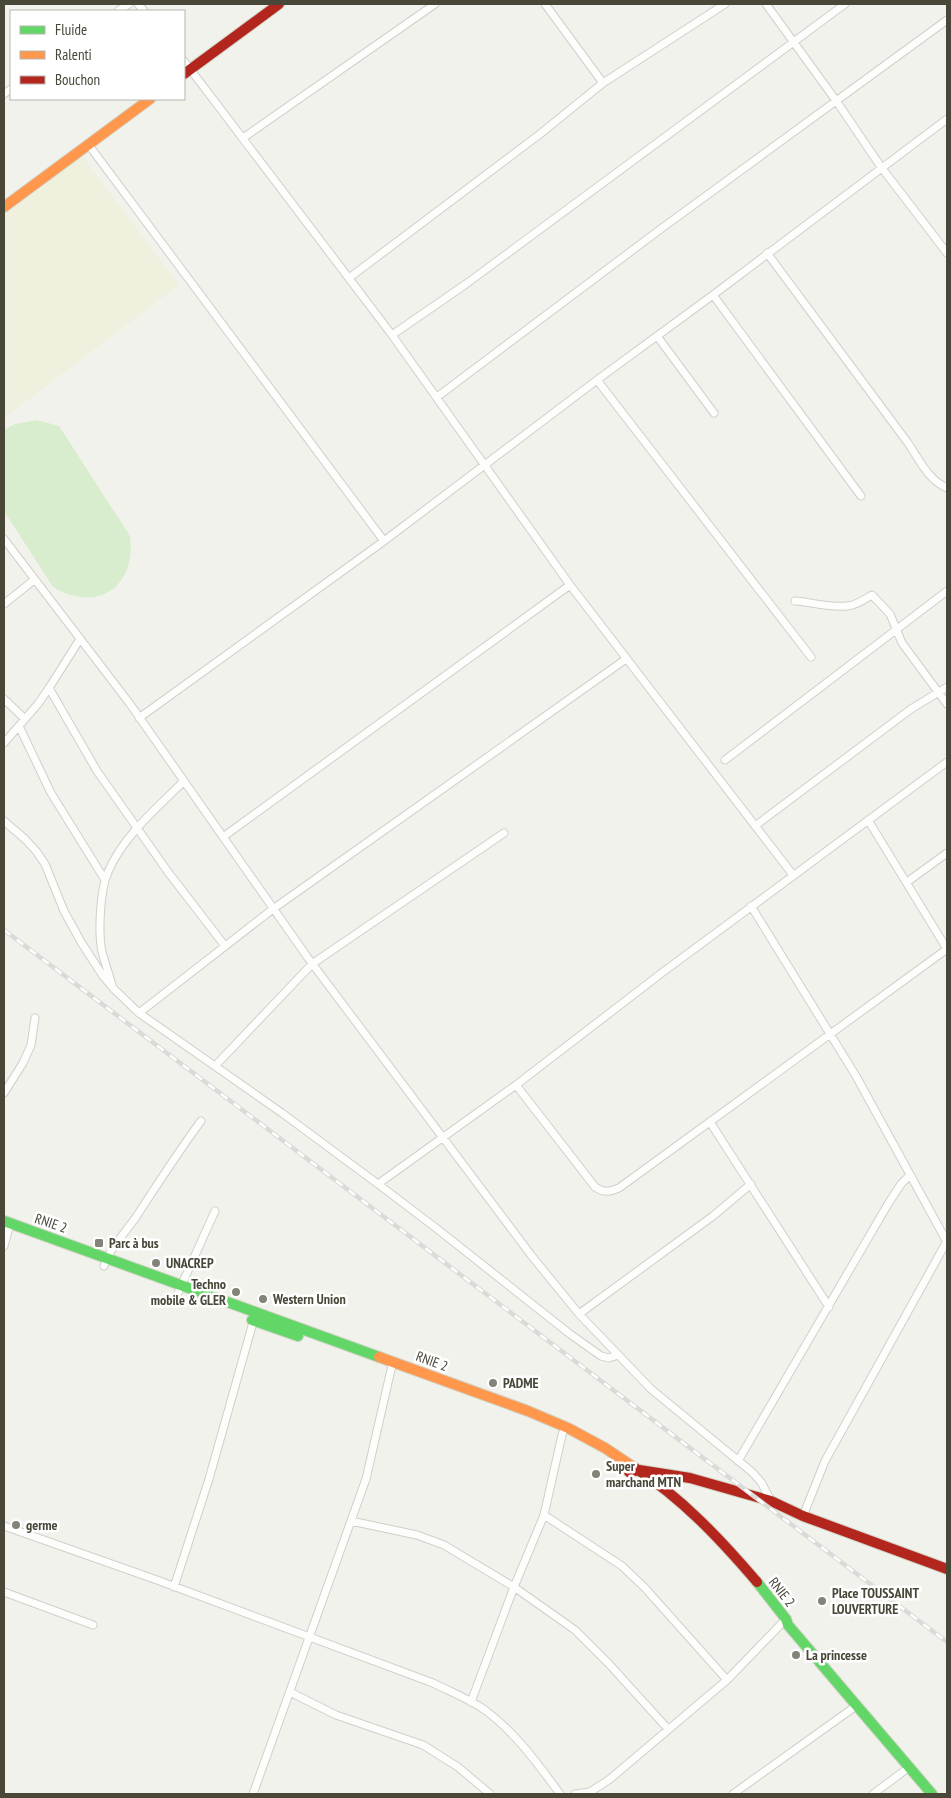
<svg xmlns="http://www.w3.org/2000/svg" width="951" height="1798" viewBox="0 0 951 1798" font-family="'PT Sans Narrow',sans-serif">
<rect width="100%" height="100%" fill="#f2f2ed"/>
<path fill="#f0f0df" d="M82 156 179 285 4 418V215Z"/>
<path fill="#d8edcd" d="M37 420 59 426 130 536C137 586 97 614 53 587L4 511V430L15 424Z"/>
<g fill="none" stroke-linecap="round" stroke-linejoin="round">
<defs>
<path id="street" d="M138 4 144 11
M545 4 603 83
M766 4 837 102 881 167 947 253
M118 11 129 4
M184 61 392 335 570 585 793 875
M4 94 11 89
M243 138 435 4
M88 144 384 541
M767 253 908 443C919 459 928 480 947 488
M349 278 540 134 603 83 725 4
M713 295 861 496
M392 335 466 284 845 4
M657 336 714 413
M597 380 811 657
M437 397 662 228 947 20
M4 539 130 704 308 958 531 1255 579 1314 651 1389 752 1472 761 1482 771 1501
M795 601C812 602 829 608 847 606 855 606 865 599 872 595L890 614 902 643 947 704
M4 604 34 580
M49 688 97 771 168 872 225 946
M4 699 25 719
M139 718 384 541 597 380 713 295 947 119
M19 726 51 793 105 880
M4 743 38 704 49 688 80 639
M725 760 947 591
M868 820 947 949
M4 821 25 839 36 851 45 864 64 911 81 942 103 976 114 989 139 1013 282 1113 378 1184 436 1228 570 1334 601 1356 609 1358 618 1355
M755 826 911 709 947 687
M223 837 570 585
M907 882 947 853
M751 906 856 1076 947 1242
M112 985C109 974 105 963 102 952 98 932 100 890 108 872 123 836 157 808 184 781
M139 1013 273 909 626 659
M215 1066 312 964 504 833
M516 1085 595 1187C604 1193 609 1192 619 1188L947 949
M4 1093 23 1063 31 1045 35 1018
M710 1122 829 1307
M378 1184 516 1085 663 972 947 762
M4 1246 10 1224
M104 1266C110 1248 125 1233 136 1217 157 1185 178 1152 201 1121
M178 1293 215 1211
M579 1314 713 1216 751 1184
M738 1461 888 1204 901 1184 910 1175
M544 1515 622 1566 645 1588 727 1680
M803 1516 825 1461 947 1241
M351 1521 417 1535 444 1545 514 1587 575 1630 609 1664 668 1729
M4 1526 157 1580 433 1683C451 1692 469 1699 485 1710 516 1733 538 1764 560 1794
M174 1587 209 1479 254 1319
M4 1592 93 1625
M290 1692 336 1715 423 1745 458 1767 490 1794
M471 1702 514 1587 544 1515 562 1435 565 1426
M253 1794 366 1479 393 1361
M575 1794 590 1792 610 1779 727 1680 786 1619
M733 1794 856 1706
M873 1794 908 1768"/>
<path id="fast" d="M4 1221 379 1357
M252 1320 298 1336
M757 1582 786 1619 788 1625 932 1794"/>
<path id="slow" d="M4 207 150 99
M379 1357 528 1411 568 1428 605 1448 635 1468"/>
<path id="jam" d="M184 74 279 4
M635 1468C682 1498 721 1540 757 1582
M629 1472 639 1470 690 1478 771 1501 803 1516 947 1569"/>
</defs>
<use href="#street" stroke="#d0d0ca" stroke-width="9"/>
<use href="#fast" stroke="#d2d3c6" stroke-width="12"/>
<use href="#slow" stroke="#d2d3c6" stroke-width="12"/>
<use href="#jam" stroke="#d2d3c6" stroke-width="12"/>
<use href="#street" stroke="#fdfdfc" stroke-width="7"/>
<use href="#fast" stroke="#63d668" stroke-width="10"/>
<use href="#slow" stroke="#ff974d" stroke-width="10"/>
<use href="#jam" stroke="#b3261e" stroke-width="10"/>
<defs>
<path id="rail" d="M4 930 947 1642"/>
</defs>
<use href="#rail" stroke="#dadad9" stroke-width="4.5"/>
<use href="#rail" stroke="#fff" stroke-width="2.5" stroke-dasharray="8" stroke-linecap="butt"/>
</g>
<g fill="#848377" stroke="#fff" stroke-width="2">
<rect x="94" y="1238" width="10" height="10" rx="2.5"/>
<circle cx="156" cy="1263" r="5"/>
<circle cx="236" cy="1292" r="5"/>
<circle cx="263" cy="1299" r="5"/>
<circle cx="493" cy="1383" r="5"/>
<circle cx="596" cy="1474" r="5"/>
<circle cx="16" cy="1525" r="5"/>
<circle cx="822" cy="1601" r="5"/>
<circle cx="796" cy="1655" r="5"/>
</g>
<g text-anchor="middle" stroke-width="5" stroke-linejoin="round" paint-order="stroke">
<g font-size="14" fill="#494738" stroke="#fff">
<text transform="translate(51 1223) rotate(19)" y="5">RNIE 2</text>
<text transform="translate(432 1361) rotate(20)" y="5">RNIE 2</text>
<text transform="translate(782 1592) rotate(52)" y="5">RNIE 2</text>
</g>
<g font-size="14" font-weight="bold" fill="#494738" stroke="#fff" text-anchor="start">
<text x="109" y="1248">Parc à bus</text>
<text x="166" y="1268">UNACREP</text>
<text x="226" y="1289" text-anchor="end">Techno<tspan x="226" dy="16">mobile &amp; GLER</tspan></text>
<text x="273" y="1304">Western Union</text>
<text x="503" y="1388">PADME</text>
<text x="606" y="1471">Super<tspan x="606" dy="16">marchand MTN</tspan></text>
<text x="26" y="1530">germe</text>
<text x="832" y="1598">Place TOUSSAINT<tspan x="832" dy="16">LOUVERTURE</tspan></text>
<text x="806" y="1660">La princesse</text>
</g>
</g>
<rect width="951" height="1798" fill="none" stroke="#494738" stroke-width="10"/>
<rect x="10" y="10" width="175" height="90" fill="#ffffff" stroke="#b6b5af"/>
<rect x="20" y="26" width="25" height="8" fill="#63d668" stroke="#b6b5af"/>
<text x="55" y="35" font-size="15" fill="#494738">Fluide</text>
<rect x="20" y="51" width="25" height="8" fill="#ff974d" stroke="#b6b5af"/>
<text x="55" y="60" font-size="15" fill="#494738">Ralenti</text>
<rect x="20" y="76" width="25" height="8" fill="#b3261e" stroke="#b6b5af"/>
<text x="55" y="85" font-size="15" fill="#494738">Bouchon</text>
</svg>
